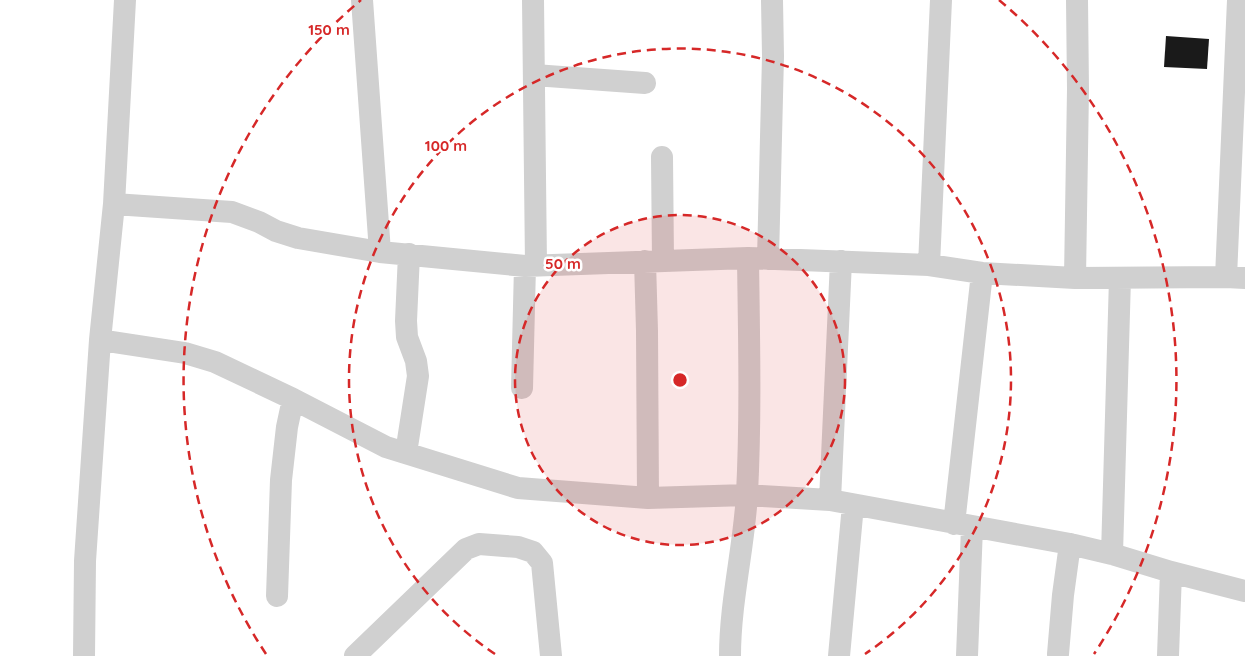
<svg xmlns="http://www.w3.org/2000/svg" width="1245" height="656" viewBox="0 0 1245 656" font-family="Quicksand,sans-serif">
<rect width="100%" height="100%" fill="#fff"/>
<path fill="#1a1a1a" d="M1166 36 1209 39 1207 69 1164 67Z"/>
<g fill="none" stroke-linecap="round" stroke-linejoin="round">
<path stroke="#d0d0d0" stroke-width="22" d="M362 0 380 252 525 266 748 258 929 265 982 273 1075 278 1226 277 1245 278
M533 0 536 265
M534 75 645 83
M662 157 663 261
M114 204 232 212 259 222 276 231 298 238 380 252
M768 259 773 56 772 0
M645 261 647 331 648 498
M929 265 941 0
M1226 277 1238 0
M1075 278 1078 89 1077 0
M100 340 185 353 215 362 293 399 386 447 518 488 648 498 747 495 830 500 1070 544 1112 554 1171 572 1245 591
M522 388 525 266
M406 453 418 376 416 361 407 337 406 321 409 254
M830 500 841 261
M954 524 982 273
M1112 554 1120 278
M277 596 281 480 287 427 293 399
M1058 654 1063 595 1070 544
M84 656 85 561 100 340 114 204 125 0
M355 656 466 549 479 544 518 547 533 552 542 563 551 656
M730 656C730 602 744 548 747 494 751 415 749 336 748 258
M839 656 853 505
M967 656 972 527
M1168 656 1171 572"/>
</g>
<circle cx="680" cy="380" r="165" fill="#d62828" fill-opacity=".12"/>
<g fill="none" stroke="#d62828" stroke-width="2.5" stroke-dasharray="9 6">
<circle cx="680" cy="380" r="165"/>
<path d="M495 654A331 331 0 1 1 865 654"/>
<path d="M266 654A496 496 0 0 1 361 0M999 0A496 496 0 0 1 1094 654"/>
</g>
<circle cx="680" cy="380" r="8" fill="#d62828" stroke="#fff" stroke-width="2.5"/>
<g font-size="15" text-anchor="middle" font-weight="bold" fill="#d62828" stroke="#fff" stroke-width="5" stroke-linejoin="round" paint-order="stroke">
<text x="329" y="35">150 m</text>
<text x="446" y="151">100 m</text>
<text x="563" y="269">50 m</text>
</g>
</svg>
